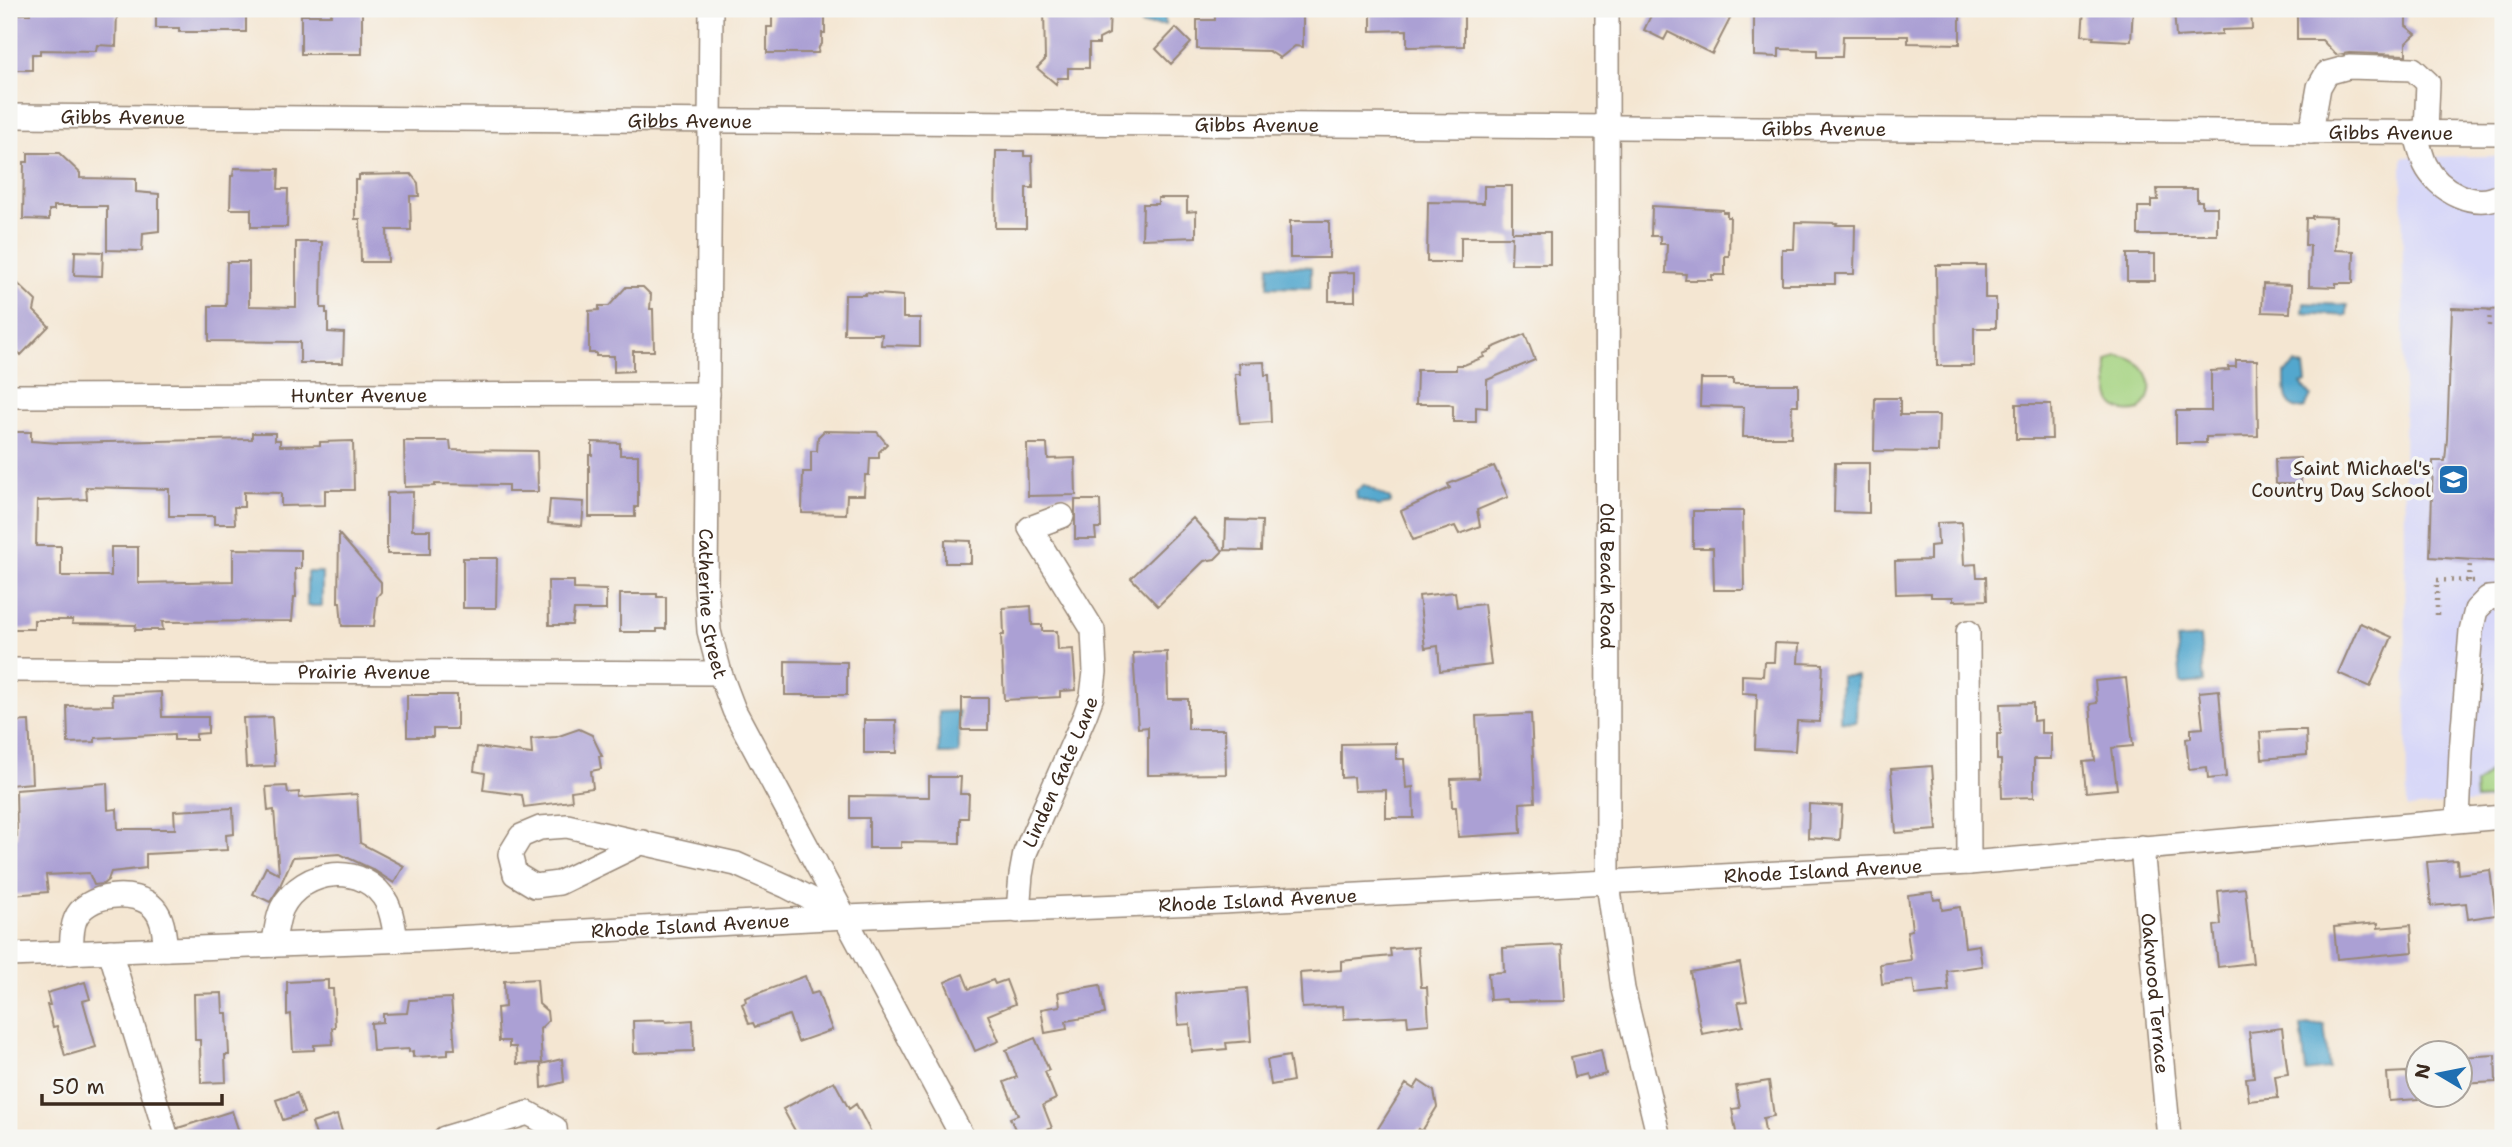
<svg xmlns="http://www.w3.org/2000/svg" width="2512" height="1147" viewBox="0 0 2512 1147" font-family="'Shantell Sans',sans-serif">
<rect width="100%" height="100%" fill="#f6f6f2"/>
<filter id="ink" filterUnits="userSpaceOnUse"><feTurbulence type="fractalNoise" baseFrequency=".0143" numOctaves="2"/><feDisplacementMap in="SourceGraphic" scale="14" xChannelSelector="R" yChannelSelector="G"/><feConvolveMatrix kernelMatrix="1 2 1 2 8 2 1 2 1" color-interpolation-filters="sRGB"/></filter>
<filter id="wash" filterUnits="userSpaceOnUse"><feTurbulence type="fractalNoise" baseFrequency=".00686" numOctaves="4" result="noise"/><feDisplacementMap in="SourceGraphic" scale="28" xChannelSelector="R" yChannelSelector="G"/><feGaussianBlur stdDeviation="1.57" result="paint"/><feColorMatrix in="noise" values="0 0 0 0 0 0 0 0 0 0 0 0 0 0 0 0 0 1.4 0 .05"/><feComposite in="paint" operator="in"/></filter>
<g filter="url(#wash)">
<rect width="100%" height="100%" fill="#f4e6d2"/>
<path fill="#d7d7f8" d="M2503 156V800L2407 808 2402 157Z"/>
<path fill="#a5d381" stroke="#707e50" stroke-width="2" d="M2117 356C2146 357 2162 388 2140 410 2105 419 2106 385 2107 362Z
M2503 761V798L2476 800 2475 785Z"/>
<path fill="#52a7ce" stroke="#466876" stroke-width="2" d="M1141 9H1165V25H1141Z
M1269 265 1311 267V288L1268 287Z
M2304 303 2347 305V316L2303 313Z
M2295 364 2304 367 2306 382 2301 384 2311 396 2305 408C2283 414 2285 387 2285 373Z
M1364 485 1389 498 1391 501 1389 504 1378 506 1357 499 1356 491Z
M307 572H322V606H307Z
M2200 637 2204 682 2181 684 2177 639Z
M1841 676H1857L1856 722 1840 721Z
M959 711V754H939V712Z
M2324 1024 2329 1069 2306 1072 2301 1026Z"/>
<g id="blocks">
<path fill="#aba0d4" d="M30 9 117 10 116 46 97 45 96 51 40 50V54H32V70H9V14H30Z
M156 9H246V32H179V28H156Z
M332 9H362V54H301V15H331Z
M772 9H825V33H822V44L819 47 818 53H767V27H772Z
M1044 9H1110L1109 34 1099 39V44H1089V68H1068V78H1058L1056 84 1037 68 1045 60Z
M1215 9H1303V47L1295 46 1280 58 1269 51 1197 49V20H1215Z
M1371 9H1464V46L1407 47V30L1371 31Z
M1654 9H1710L1730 19 1712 54 1668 32 1664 40 1644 30Z
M1754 9H1960V44L1908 43V36H1843L1842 57H1817V50L1779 49V57L1754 56Z
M2084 9H2133L2131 41 2093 39 2094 36 2082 35Z
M2174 9H2251L2252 29 2222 30V34L2176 37Z
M2297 9H2396V11H2406V26L2416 34 2406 43V55L2349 53 2336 55 2322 40H2297Z
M1176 28 1191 43 1171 64 1156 49Z
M996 151H1024V156H1032L1033 188H1026V228H995Z
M28 153H59L80 173V178L136 179V192L159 194V231L143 233 142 251 107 250V206H54V210H49V220L23 219 24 162H28Z
M234 168 279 169 278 189H288L287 227H251V209H230L231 176H233Z
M411 174 418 183 419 196H410L411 230H387L388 262H361L360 219H355V180H359V175Z
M1484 186H1512V232H1550V264H1511L1512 237H1461V262H1427L1428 202 1484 203Z
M2157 189H2197V201H2202V207H2217V235H2138V207H2151V200H2158Z
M1158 198H1187V212L1196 211V237L1142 239 1143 204H1158Z
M1652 206 1723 210V212H1727V217H1730L1729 256H1725V275H1712V280H1685L1686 274 1666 273 1667 244H1660V236H1651Z
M2312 216 2336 217 2335 250 2354 251 2353 283H2336V287L2309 286 2310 245H2305L2306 218H2312Z
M1290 221H1329V258H1290Z
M1795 222 1837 223 1836 225H1855L1854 274H1835V284H1782V249H1794Z
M296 242H322L321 308H326V313H328V332L344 333 343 363H300V342L209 341V306H226L227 262H249V306L296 307Z
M75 251 103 252 102 276 74 275Z
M2127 254H2155V281H2127Z
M1936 265H1985V298H1996V328H1974V366H1937Z
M1355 272V301H1329V273Z
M9 275 36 301 34 311 49 326 21 355 9 343Z
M2263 284 2291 285 2290 313 2262 312Z
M626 287H643L651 295 650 309H653L654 351H633V371L614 372V356H596V353H589V311L599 310V306H609Z
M865 293 903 296V318H920V346L881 345 882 334H844L845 295H865Z
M2452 308 2503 310V562L2430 557 2433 461H2445L2447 439Z
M1525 334 1535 360 1487 380V408L1476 407V422H1453V406L1449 404H1416L1417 370H1456V365H1464L1484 357 1483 354 1492 350V348Z
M2236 360H2257L2258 436 2206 437V443H2176V411H2211V371L2229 370 2228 367H2236Z
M1264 362 1265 375H1269L1271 422 1240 424 1235 374H1240L1239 363Z
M1701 379H1733V384H1798V405H1792L1791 437H1743L1744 407 1700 406Z
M1875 398H1900V415H1939L1938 452 1874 451Z
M2016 404H2051L2052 439H2016Z
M824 431 877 432 887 444 879 452V458H870L869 475H865L864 495H847L846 514 802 513 803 472H811V451H817L818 437Z
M9 432H31V441L59 443 252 439V433H275V440H280V446L320 445V442L353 441 354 490H325V505L281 506V493L244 492V507H234L235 524H214V516H169V489L86 487 87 499 37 501 36 546H61V576H111V547H138V583L233 581V549L301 550V569H295L296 597H294L292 621 162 622 163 630H135L136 625 72 624 73 620H34V629H9Z
M404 441H450L451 450 537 451 538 492H508V485L435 484V486L405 487Z
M592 442 620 443V455H638V507H635V517H589V455H592Z
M1027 444H1047L1048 459 1075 458 1076 495 1028 496Z
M2300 458 2301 484H2276L2275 459Z
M1835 463H1869V513L1834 512Z
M1494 466 1508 497 1477 510 1480 526 1459 534 1455 526 1413 540 1401 511 1450 488 1448 484Z
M413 492 412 530H430V554H387V493Z
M550 500 584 502 582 526 548 523Z
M1075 500H1100L1101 528H1095L1096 539H1075Z
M1693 511H1743L1744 590H1714L1713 548H1693Z
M1193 518 1223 551 1215 559 1204 561 1158 606 1131 578Z
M1226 520 1262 521 1261 551 1225 550Z
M1962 522 1964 565 1976 564 1977 577H1986L1987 600 1953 601V597H1931V593L1896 594 1895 561 1930 560V546L1938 545 1937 523Z
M339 534 381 582V592L377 597 374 626H342L340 602H338Z
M945 540 971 541V563H945Z
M463 558H497L496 608H463Z
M548 581H574V589L606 590V610H574L572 625H549Z
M1455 592 1457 607 1484 604 1491 665 1440 671 1438 646 1425 648 1419 596Z
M620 594H657V597H666V629H657V632H620Z
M1031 606 1032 625H1042V631H1057L1058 650 1073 649 1076 690 1060 691V697L1004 700 1001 635H1004L1003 608Z
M2360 623 2392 637 2370 687 2338 673Z
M1775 643 1799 644 1798 663 1823 664 1820 722 1797 721 1795 751 1755 749 1757 694 1742 693V675L1763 676 1764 662H1774Z
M1167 652 1168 699H1188V729H1225L1226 774 1148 775V727L1138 728 1133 653Z
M785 661 847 662V695H785Z
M2126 678 2133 746 2112 748 2117 789 2086 792 2083 762 2095 761 2090 704 2097 703 2095 681Z
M2219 690 2226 777 2208 779 2207 767 2189 769 2186 739 2191 738V729L2203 728 2199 692Z
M161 692 162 717H208V733L196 734V740H174V734L95 738V742L68 743 67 706 113 705 112 694Z
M407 695H457V729H433V737H407Z
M962 698H988V730H962Z
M2033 703V721L2041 720V733H2051V759H2034V797L2002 798 2001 760H1997V734H2001L2000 704Z
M1531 714 1535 802 1520 803 1521 833 1458 837 1456 807H1452L1451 779 1479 778 1476 716Z
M272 717 275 766 246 767 243 718Z
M864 720H896L897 753H864Z
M29 721 32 783 9 785V722Z
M579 729 592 735 602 756H599L601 769 591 771 593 788 571 791 572 801 524 807 522 795 483 790 485 773 474 771 477 747 532 754 531 739 556 737Z
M2289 730H2306L2307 755 2262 759 2260 732Z
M1396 743V759H1404L1406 788 1413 787 1414 818H1386V790L1354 791 1353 777 1341 778V744Z
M1932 766 1937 830 1896 833 1891 769Z
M929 777H961L960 794H969L968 818H960V843L901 842V848H869V818H850V796L929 797Z
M107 783 108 810 117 809 118 829H175L174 811 233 808 234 834 226 835 227 850 146 854V868L111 872 108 880 103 884 94 885 89 873 46 875 48 892 12 895 11 889H9V838L17 837 16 790Z
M287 786 288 793 299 792V798L357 794 360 843 404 866 394 883 372 869 340 854 293 857 279 888 270 902 253 894 266 867 279 874 274 810 268 811 266 787Z
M1809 804 1842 806 1840 840 1808 838Z
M2457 860 2458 874 2490 870 2496 915 2468 919 2466 903 2431 906 2427 862Z
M2245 888 2253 963 2218 967 2214 926 2221 925 2218 891Z
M1932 892 1934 900 1941 899 1942 910 1960 907 1965 947 1979 945 1982 966 1947 971 1949 991 1915 995 1913 980 1882 984 1880 964 1911 960 1907 931 1912 930 1908 895Z
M2378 923V928L2411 925 2413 952 2337 959 2334 927Z
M1562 945 1565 1001 1507 1002 1506 999 1490 1000 1488 973 1504 972 1503 948Z
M1418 947 1421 987H1427L1429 1024 1408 1026 1407 1016 1344 1019 1343 1006 1302 1008 1300 973 1341 970V961L1391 956 1390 949Z
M1740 963 1747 1001 1738 1002 1743 1026 1702 1034 1690 972Z
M963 974 969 989 993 980 995 984 1006 980 1015 1004 988 1015 999 1041 975 1051 945 982Z
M805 976 811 994 818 992 832 1030 798 1042 789 1015 755 1027 753 1023 749 1024 742 1004 746 1002 745 998Z
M537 979 539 1004 547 1011 548 1021 540 1029 542 1063 517 1064 516 1047H509V1041H499L497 1008 505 1007 504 981Z
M328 980V989H333L335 1027 332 1028 333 1044 314 1045V1050L293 1051 291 1014 287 1015V982Z
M85 982 90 999 83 1001 96 1047 65 1056 57 1026 53 1027 47 1005H50L47 993Z
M1100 985 1105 1014 1066 1021 1067 1029 1045 1033 1041 1009 1060 1006 1058 992Z
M1247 988 1251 1041 1226 1043 1227 1049 1192 1052 1190 1024 1178 1025 1176 994Z
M222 993 223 1013H227L229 1055H225L226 1082 201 1083 200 1040H195L194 994Z
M451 998 455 1049H448V1055L413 1057V1051L409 1052V1049L373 1051 371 1023 383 1022V1014L407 1013 409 1000Z
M665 1020 666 1022 693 1020 694 1051 634 1053 633 1021Z
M2282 1028 2288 1074 2275 1076 2278 1098 2249 1101 2246 1078 2254 1077 2249 1032Z
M1035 1038 1049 1070 1045 1072 1056 1099 1043 1105 1052 1128 1027 1138H1019L1010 1118 1018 1115 1004 1082 1017 1077 1006 1050Z
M1601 1050 1606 1074 1587 1079 1586 1074 1575 1077 1571 1057Z
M2495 1055 2496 1082 2460 1084V1057Z
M1289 1056 1293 1081 1271 1085 1267 1060Z
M562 1059 564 1082 542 1088 541 1064Z
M2407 1072 2408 1080H2418V1099L2389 1101 2387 1073Z
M834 1081 849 1109 856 1104 874 1138H799L783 1109Z
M1419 1081 1434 1091 1437 1107 1422 1131 1419 1129 1413 1138H1372L1406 1084 1414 1089Z
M1769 1081 1774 1116 1763 1118 1766 1138H1737L1732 1109 1740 1108 1736 1086Z
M297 1093 304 1113 283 1120 276 1100Z
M232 1111 241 1138H181L178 1128Z
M337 1115 344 1138H317L312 1123Z"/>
</g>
</g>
<g filter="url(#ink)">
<use href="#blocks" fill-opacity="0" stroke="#988878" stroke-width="2"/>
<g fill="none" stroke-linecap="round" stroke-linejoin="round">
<defs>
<g id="minor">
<path id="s1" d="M711 9 706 584 709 631 720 673 734 710 963 1138"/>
<path id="s2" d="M1607 9 1608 883 1623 989 1659 1138"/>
<path id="s3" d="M9 116 2503 133"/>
<path d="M2311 132 2319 87 2327 73 2349 67 2413 69 2428 83 2426 132"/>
<path d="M2415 132C2418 142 2421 154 2425 164 2438 191 2476 211 2503 194"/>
<path id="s4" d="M9 396 708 394"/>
<path d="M1968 632 1969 863"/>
<path id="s5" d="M9 670 720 673"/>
<path d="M2458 820 2461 752 2471 631 2476 610 2488 598 2503 597"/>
<path d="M643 842 559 883 535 886 515 874 510 854 521 836 540 828 567 826 736 864 786 886 846 917"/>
<path id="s6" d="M2142 847 2169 1138"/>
<path id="s7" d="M1018 911 1021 875 1025 853 1085 715 1092 696 1095 672 1093 630 1030 528 1062 516"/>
<path d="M273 945C276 933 277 918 282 908 302 868 365 861 387 903 393 915 394 928 396 940"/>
<path d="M110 951 167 1138"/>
<path d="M71 953C72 943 71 930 75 920 85 893 136 888 154 908 164 919 164 935 166 949"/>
<path id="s8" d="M9 955 436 939 846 917 1222 902 1969 863 2503 817"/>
<path d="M445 1138 528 1113 555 1128 556 1138"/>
</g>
</defs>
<use href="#minor" stroke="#988878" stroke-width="26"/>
<path stroke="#988878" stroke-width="4.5" stroke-dasharray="2 5" stroke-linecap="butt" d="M2489 326 2490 310H2503
M2469 581 2470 561
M2437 615V580L2474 581"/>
<use href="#minor" stroke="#fff" stroke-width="23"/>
</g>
</g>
<defs>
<symbol id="school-square" viewBox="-11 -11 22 22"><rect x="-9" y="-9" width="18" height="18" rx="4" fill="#1f6fb2" stroke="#f6f6f2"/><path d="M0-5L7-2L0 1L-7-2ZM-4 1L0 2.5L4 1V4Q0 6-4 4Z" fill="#fff"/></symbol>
</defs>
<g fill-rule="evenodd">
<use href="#school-square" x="2436" y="462" width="35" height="35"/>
</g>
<g text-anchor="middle" stroke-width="7" stroke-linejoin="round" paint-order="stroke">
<g font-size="19" fill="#3b2a1e" stroke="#f6f6f2">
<text dy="7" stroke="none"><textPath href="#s3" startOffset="114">Gibbs Avenue</textPath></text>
<text dy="7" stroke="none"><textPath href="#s3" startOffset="681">Gibbs Avenue</textPath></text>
<text dy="7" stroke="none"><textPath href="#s3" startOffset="1248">Gibbs Avenue</textPath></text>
<text dy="7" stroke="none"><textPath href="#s3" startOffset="1815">Gibbs Avenue</textPath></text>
<text dy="7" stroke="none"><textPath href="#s3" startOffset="2382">Gibbs Avenue</textPath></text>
<text dy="7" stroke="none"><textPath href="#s4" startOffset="350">Hunter Avenue</textPath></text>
<text dy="7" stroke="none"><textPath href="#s2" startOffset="567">Old Beach Road</textPath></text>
<text dy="7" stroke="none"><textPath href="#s1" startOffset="595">Catherine Street</textPath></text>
<text dy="7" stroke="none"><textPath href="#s5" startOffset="355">Prairie Avenue</textPath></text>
<text dy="7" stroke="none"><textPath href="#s7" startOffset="147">Linden Gate Lane</textPath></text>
<text dy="7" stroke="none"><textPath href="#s8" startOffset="1816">Rhode Island Avenue</textPath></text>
<text dy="7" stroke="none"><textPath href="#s8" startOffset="1250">Rhode Island Avenue</textPath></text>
<text dy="7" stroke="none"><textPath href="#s8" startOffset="682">Rhode Island Avenue</textPath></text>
<text dy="7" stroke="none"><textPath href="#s6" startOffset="147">Oakwood Terrace</textPath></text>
</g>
<g font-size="19" fill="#3b2a1e" stroke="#f6f6f2" text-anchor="end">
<text x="2431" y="475">Saint Michael's<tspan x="2431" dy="22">Country Day School</tspan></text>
</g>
</g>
<rect width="2512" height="1147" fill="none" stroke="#f6f6f2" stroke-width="35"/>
<g transform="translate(2439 1074) rotate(280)"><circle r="33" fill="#f6f6f2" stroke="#aba49d" stroke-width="2"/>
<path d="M0-5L12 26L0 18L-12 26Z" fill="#1f6fb2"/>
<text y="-10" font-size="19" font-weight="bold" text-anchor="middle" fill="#3b2a1e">N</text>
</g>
<path d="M42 1094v10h180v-10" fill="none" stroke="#3b2a1e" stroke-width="3.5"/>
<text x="52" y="1094" font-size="21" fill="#3b2a1e" stroke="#f6f6f2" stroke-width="5" paint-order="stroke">50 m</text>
</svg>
